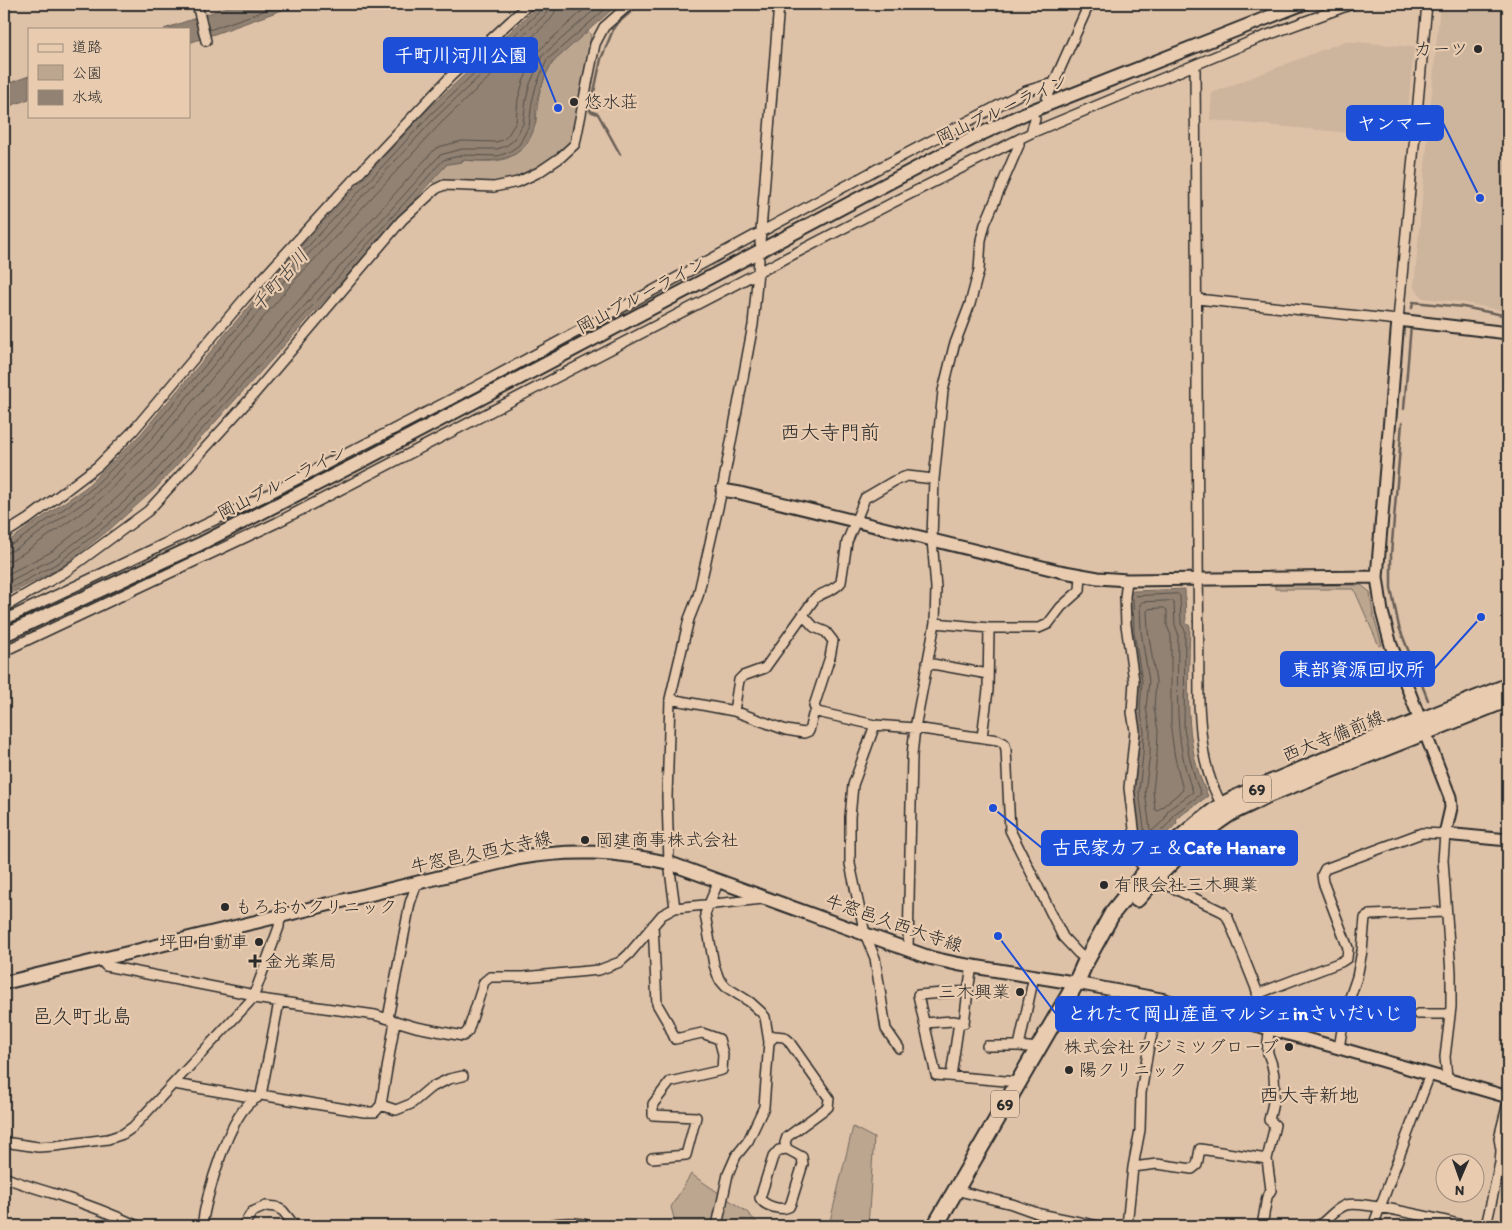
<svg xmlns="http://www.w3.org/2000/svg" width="1512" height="1230" viewBox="0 0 1512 1230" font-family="Itim,'Klee One',sans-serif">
<rect width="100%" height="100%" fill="#dec2a8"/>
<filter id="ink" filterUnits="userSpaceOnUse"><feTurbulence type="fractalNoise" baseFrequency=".02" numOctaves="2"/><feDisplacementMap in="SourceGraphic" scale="10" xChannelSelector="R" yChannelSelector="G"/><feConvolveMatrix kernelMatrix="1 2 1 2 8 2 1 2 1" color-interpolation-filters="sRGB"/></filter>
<g filter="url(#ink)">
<path fill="#cdb49c" d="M1440 4H1508V312L1460 302 1423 298 1414 287Z
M1345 41 1414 47 1405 138 1210 120 1212 93Z"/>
<path fill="#bca690" stroke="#74685e" d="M588 31 591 35 578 118 571 142 546 162 529 171 512 178 498 182 436 184 431 181 447 164 461 162 462 160C490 162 516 166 530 135 532 131 535 126 536 121 537 109 538 98 541 86H542C549 59 567 48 588 31Z
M1275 585H1361L1370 592 1373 614 1382 645 1379 646 1354 589H1275Z
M853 1127 874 1138 868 1226H814L830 1221Z
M691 1174 747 1212 760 1226H676L671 1207Z"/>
<path fill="#928273" stroke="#695f56" d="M236 4H299L189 43V29H164Z
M540 4H618L552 63 545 76 542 86H541C539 93 537 99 536 105 536 112 536 119 535 125 525 163 495 162 462 160V162L447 164 156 488 110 529 60 568 4 597V543L13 538 85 488 140 435 282 267 427 110Z
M29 76V99L4 108V85Z
M1185 589 1186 623 1190 626C1189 683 1182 743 1208 796L1176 819 1177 823 1144 857 1142 853 1134 792 1138 754 1139 732 1135 708 1128 593 1133 591Z"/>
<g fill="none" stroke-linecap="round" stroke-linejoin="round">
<path stroke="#544e48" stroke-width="1" d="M209 30 284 4
M4 547 16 542 88 492 144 438 286 270 431 114 541 10 543 4
M4 553 9 552 19 547 92 497 148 443 290 274 435 118 546 14 549 4
M4 561 11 560 22 554 97 502 153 448 296 279 441 123 551 19 555 12 556 4
M4 576 51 552 98 515 143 474 435 149 442 146 462 141 496 142 503 140 508 135 516 122 518 99 523 82 535 54 590 4
M4 584 55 558 103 521 148 480 440 155 462 149H497L506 146 514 140 523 124 526 100 530 84 542 56 601 4
M4 592 58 563 107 525 153 484 443 160 463 155 498 156 509 152 519 145 529 126 532 102 536 86 547 60 611 4
M1178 594 1180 596 1181 624 1185 630 1184 729 1189 756 1196 782 1201 794 1173 815 1170 822 1148 844 1146 842 1139 792 1143 754 1144 731 1140 708 1142 681 1134 632 1133 598 1135 596Z
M1172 601 1174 603 1175 625 1178 633C1178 687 1173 741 1193 792L1168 810 1164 820 1152 831 1150 829 1145 792 1150 754V730L1146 708 1149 681 1141 631 1140 604 1142 602Z
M1164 608 1167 610V626L1171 635V731L1175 758 1183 790 1157 811 1155 809 1153 791 1157 754 1158 731 1154 708 1156 681 1148 631 1147 611 1149 609Z"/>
<path stroke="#695f56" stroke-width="2.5" d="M610 26 613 30 601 59 590 111 598 114 620 154
M613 30 618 23 640 4
M1412 308 1413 302 1463 307 1508 316
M1404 409 1411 325
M1402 423 1391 555V588L1399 627 1428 700"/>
<defs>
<path id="minor" d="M197 4 206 41
M1195 65 1199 704C1201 740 1204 777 1224 808
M1047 98 1089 4
M1031 133 1035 119
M760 243 779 4
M1197 299 1398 320 1427 4
M4 534 28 519 98 466 133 431 245 298 338 196 451 76 529 4
M1127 580 1125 597 1126 625 1134 681 1132 712 1135 731 1129 788 1138 861 1147 870 1171 887 1223 912 1228 918 1269 1021C1271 1032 1266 1042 1268 1053 1269 1057 1271 1061 1272 1065 1277 1084 1274 1101 1269 1120L1275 1125 1267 1159 1200 1149 1197 1165 1192 1169 1157 1164 1133 1167
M4 607 65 572 148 511 249 400 402 220 436 189 444 185 494 187 518 182 539 172 561 157 575 144 595 44 604 27 630 4
M803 615 814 627 826 632 833 641 830 657 814 706 817 712
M4 620 261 498 477 386 879 168 1026 91 1053 83
M935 623 989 628H1039L1048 624 1061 607 1080 590 1081 575
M4 651 276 523 894 202 1031 133 1257 39 1352 4
M927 663 988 674
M670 699 734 711 786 730 804 733 809 731 813 715 817 712 875 725 915 728 998 740 1004 743 1006 749 1010 830 1063 937 1078 953 1087 960
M734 711 739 680 743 676 765 668 815 598C823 592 836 590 841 582L847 542 865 498 894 481 907 476 934 479
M875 725 853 785 850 817V864L865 934 875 958 886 1029 899 1048
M982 737 988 690 989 628
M675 908 669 863 667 797 670 699 689 619 698 596 722 490 753 325 759 260
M280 915 279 927 253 998 375 1015 416 1027 463 1036 468 1031 484 982 490 977H523L599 970 620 962 629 954 662 915 675 908 763 899
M908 949 912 755 915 728 935 623 936 588 932 539 934 479 943 391 954 346 970 304 979 270 981 240 985 224 1019 145V139
M100 959 106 966 255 995
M972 966 968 991 918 995 936 1075 1017 1082
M1034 976 1019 1046 1037 1048
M1257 994 1341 962 1347 958 1348 948 1323 882 1322 875 1325 869 1422 833 1445 834 1443 860 1451 973V1007L1445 1057 1447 1078
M279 1002 261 1095 364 1112H375L381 1105
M1418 1014H1450
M388 1018 410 903 417 883
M395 1021 381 1105 396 1110 411 1104 430 1088 449 1079 463 1076
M924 1023 953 1021 964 1023 968 991
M769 1042 775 1036 784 1037 788 1040 829 1098 828 1107 825 1109 787 1137 785 1143 787 1149 779 1150 773 1157 760 1198C764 1206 781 1211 789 1207L791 1203 803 1164 802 1157 787 1149
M987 1046H1019
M1339 1048 1345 1012 1357 977 1362 951 1365 918 1370 915 1446 912
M951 1076 959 1022
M174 1084 257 1098
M4 1142 38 1147 55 1146 108 1139 123 1134 133 1127 253 998
M652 1158 686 1155 696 1117 653 1115V1104L670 1082 722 1070 723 1054 719 1039 702 1033 675 1039 668 1023 657 1004 653 925
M4 1177C21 1184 38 1189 55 1194 83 1203 112 1214 138 1226
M955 1190 1012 1204 1040 1214 1098 1226
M202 1226C206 1197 229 1113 255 1099
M243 1226 252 1212 266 1206 276 1207 283 1211 295 1226
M543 1226C557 1223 575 1220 589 1226
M717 1226 728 1174 736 1156 748 1141 764 1107 769 1042 765 1017 761 1012 750 1002 726 987 719 979 714 965 705 914 719 880
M1127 1226 1133 1167 1140 1130 1141 1093 1148 1051 1161 999
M1262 1226 1267 1197 1271 1190 1267 1159
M1318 1226C1328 1220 1334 1209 1346 1205 1362 1200 1445 1221 1467 1226
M1373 1226 1430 1074
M1486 1226 1500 1163 1501 1150 1499 1138 1508 1102"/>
<path id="tertiary" d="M1508 333 1398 320 1377 577 1382 612 1391 645 1450 797 1451 808 1445 834 1508 840
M722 490 740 493 1059 571 1098 578 1127 580 1377 577
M1076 983 1161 999 1339 1048 1508 1097"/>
<path id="secondary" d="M4 635 200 544 366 459 981 134 1026 113 1302 4
M4 983 519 858C572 849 616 851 669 863L931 958 958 964 1076 983"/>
<path id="primary" d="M1137 899C1164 868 1194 837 1229 814 1241 807 1255 802 1267 795L1508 699
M935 1226 1076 983 1085 963 1113 912 1147 870 1163 853 1198 823 1222 805 1242 795 1365 743 1508 686"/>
</defs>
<use href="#minor" stroke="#2b2b2b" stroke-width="12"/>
<use href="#tertiary" stroke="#2b2b2b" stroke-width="15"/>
<use href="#secondary" stroke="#2b2b2b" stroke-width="16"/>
<use href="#primary" stroke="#2b2b2b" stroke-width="19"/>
<use href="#minor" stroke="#e9ccb0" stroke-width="9"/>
<use href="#tertiary" stroke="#e9ccb0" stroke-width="11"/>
<use href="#secondary" stroke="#e9ccb0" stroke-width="12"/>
<use href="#primary" stroke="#e9ccb0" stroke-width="15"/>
</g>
</g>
<g fill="#2b2b2b" stroke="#e9ccb0" stroke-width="2">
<circle cx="1478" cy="49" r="5"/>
<circle cx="574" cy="102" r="5"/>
<circle cx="585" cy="840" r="5"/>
<circle cx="1104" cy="885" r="5"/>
<circle cx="225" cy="907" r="5"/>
<circle cx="259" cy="942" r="5"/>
<path d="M252.5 953.5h5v5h5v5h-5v5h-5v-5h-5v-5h5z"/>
<circle cx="1020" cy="992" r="5"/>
<circle cx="1289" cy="1047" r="5"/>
<circle cx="1069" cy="1070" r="5"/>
</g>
<g text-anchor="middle" stroke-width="4.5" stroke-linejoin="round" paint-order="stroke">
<g fill="#e9ccb0" stroke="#645b53" stroke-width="1">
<rect x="1243" y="775.5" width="28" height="27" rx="4"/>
<rect x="991" y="1090.5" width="28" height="27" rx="4"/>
</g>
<g font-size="16" font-weight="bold" fill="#2b2b2b">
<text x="1257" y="795">69</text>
<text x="1005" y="1110">69</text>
</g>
<g font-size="18" fill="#2b2b2b" stroke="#e9ccb0" text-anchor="start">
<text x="1468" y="55" text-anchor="end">カーツ</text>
<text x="584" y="108">悠水荘</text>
<text x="595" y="846">岡建商事株式会社</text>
<text x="1114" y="891">有限会社三木興業</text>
<text x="235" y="913">もろおかクリニック</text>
<text x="249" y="948" text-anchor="end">坪田自動車</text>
<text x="265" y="967">金光薬局</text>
<text x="1010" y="998" text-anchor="end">三木興業</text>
<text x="1279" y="1053" text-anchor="end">株式会社フジミツグローブ</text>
<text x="1079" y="1076">陽クリニック</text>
</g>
<g font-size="18" fill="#2b2b2b" stroke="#e9ccb0">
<text transform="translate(1002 109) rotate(-25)" y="6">岡山ブルーライン</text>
<text transform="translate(641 295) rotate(-28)" y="6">岡山ブルーライン</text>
<text transform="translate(282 482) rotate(-27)" y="6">岡山ブルーライン</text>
<text transform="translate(1333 736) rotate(-22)" y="6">西大寺備前線</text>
<text transform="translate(481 852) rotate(-12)" y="6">牛窓邑久西大寺線</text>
<text transform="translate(894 923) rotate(19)" y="6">牛窓邑久西大寺線</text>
</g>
<g font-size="19" font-style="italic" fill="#45413d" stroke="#e9ccb0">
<text transform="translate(279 280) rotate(-49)" y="7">千町古川</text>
</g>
<g font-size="20" fill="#2b2b2b" stroke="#e9ccb0">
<text x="830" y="439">西大寺門前</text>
<text x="82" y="1023">邑久町北島</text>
<text x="1309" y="1102">西大寺新地</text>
</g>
</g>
<path fill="none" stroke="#1d4ed8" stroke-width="2" d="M558 108L537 55M1480 198L1443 123M1481 617L1434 669M993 808L1042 848M998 936L1056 1014"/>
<g fill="#1d4ed8" stroke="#e9ccb0" stroke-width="2">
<circle cx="558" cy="108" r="5"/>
<circle cx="1480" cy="198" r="5"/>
<circle cx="1481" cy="617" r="5"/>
<circle cx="993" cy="808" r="5"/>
<circle cx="998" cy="936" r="5"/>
</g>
<g fill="#1d4ed8" stroke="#1d4ed8" stroke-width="2">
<rect x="384" y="38" width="153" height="34" rx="5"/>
<rect x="1347" y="106" width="96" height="34" rx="5"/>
<rect x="1281" y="652" width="153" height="34" rx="5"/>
<rect x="1042" y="831" width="255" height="34" rx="5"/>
<rect x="1056" y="997" width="359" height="34" rx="5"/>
</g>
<g font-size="19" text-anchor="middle" font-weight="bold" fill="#fff">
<text x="461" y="62">千町川河川公園</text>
<text x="1395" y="130">ヤンマー</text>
<text x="1358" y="676">東部資源回収所</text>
<text x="1169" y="854">古民家カフェ＆Cafe Hanare</text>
<text x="1235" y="1020">とれたて岡山産直マルシェinさいだいじ</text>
</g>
<rect width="1512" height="1230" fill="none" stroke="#e9ccb0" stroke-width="20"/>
<rect x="10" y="10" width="1492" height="1210" fill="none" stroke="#2b2b2b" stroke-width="2" filter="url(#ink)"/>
<rect x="28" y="28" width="162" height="90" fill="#e9ccb0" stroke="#9d8c7b"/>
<rect x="38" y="44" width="25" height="8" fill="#e9ccb0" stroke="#9d8c7b"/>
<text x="72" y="52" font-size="15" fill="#2b2b2b">道路</text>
<rect x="38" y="65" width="25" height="15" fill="#bca690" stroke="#9d8c7b"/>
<text x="72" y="78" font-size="15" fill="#2b2b2b">公園</text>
<rect x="38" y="90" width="25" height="15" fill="#928273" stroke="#9d8c7b"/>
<text x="72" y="102" font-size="15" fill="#2b2b2b">水域</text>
<g transform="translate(1460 1178) rotate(182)"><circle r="24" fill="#e9ccb0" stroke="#9d8c7b"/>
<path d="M0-4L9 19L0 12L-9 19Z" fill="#2b2b2b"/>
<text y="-8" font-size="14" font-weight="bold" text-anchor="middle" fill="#2b2b2b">N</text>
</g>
</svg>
